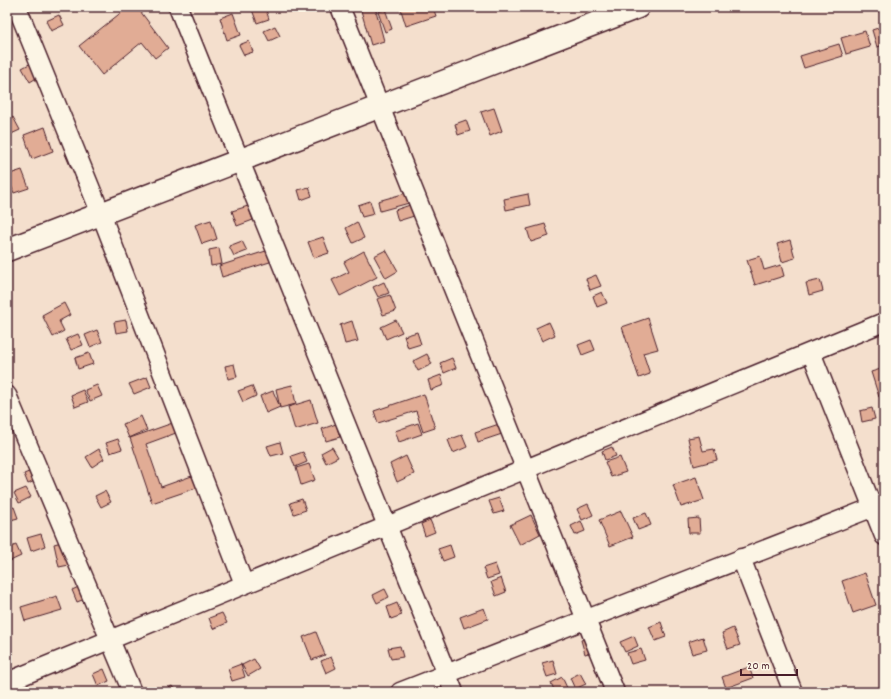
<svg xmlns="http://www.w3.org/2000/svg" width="891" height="699" viewBox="0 0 891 699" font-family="Dekko,sans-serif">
<rect width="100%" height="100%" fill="#f4dfcd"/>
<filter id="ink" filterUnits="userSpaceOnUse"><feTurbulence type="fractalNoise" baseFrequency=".025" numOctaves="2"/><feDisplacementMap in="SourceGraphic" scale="8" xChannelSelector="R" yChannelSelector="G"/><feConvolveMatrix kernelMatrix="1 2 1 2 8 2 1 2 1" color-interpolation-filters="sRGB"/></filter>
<g filter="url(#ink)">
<path fill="#e1ac95" stroke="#4a1f2b" d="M128 7H137L168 48 155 58 142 42 102 75 79 46Z
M251 7H265L269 19 257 23Z
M360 7H375L384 41 371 45Z
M400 7H433L436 16 406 26Z
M385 9 392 29 385 32 378 12Z
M233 13 241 35 227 40 220 18Z
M59 15 64 25 51 31 46 21Z
M275 26 280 36 269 41 264 31Z
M884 26V45L877 47 872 30Z
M865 31 870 47 846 54 841 38Z
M249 41 253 52 244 55 239 45Z
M839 44 843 56 804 68 800 56Z
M35 61 43 74 30 82 22 68Z
M494 108 502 131 490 136 481 112Z
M13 117 20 130 9 135 7 131V120Z
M466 120 470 131 458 135 455 124Z
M45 127 53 151 32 159 24 135Z
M75 150 81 164 71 168 65 154Z
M22 170 29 188 14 193 7 175Z
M309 187 312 196 301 200 298 190Z
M406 193 409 203 380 211 378 201Z
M528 194 530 205 506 210 504 199Z
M370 201 374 214 362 217 358 205Z
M410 205 414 216 398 221 395 210Z
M248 206 253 220 237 226 232 211Z
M211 220 217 239 202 244 195 225Z
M357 222 364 238 353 243 346 228Z
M545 224 549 236 531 242 527 229Z
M323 237 329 253 314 258 308 242Z
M790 240 795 258 782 262 777 244Z
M242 241 247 251 234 256 229 246Z
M219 248 222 264 211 266 209 250Z
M269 250 273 261 222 277 219 266Z
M386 250 398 271 386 278 374 256Z
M364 251 377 277 340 296 332 280 349 272 344 262Z
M760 256 764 270 781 265 784 276 755 285 747 260Z
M596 275 601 286 590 290 586 279Z
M820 280 823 291 809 295 806 283Z
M384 282 389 293 378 297 373 287Z
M602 292 607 303 597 307 593 296Z
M390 295 396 311 383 315 377 299Z
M64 303 70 315 59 321 64 331 53 337 42 315Z
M648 318 658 349 643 353 650 374 639 378 622 327Z
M126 320 128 331 116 333 114 322Z
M396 320 402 332 386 339 381 327Z
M352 321 358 341 345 344 340 325Z
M549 322 555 335 542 341 536 328Z
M97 330 102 342 90 347 85 335Z
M417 332 421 344 408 348 404 336Z
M78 334 83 345 71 350 66 339Z
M591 340 595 350 582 355 578 345Z
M89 353 93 364 78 369 75 358Z
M427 354 432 364 418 371 413 361Z
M452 358 456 368 444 373 440 363Z
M234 364 237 377 228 379 225 366Z
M884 368V396L879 397 871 372Z
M441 375 444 385 431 390 428 380Z
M147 377 151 387 134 394 129 384Z
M97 385 102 396 90 401 85 390Z
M292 385 296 404 280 408 276 389Z
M252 386 256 396 243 402 238 391Z
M83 390 88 402 75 407 71 395Z
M273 391 280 407 266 413 260 396Z
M424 394 435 428 423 432 416 411 378 423 374 411Z
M311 400 318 423 295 430 288 407Z
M872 408 875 419 862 422 860 411Z
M141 416 147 430 129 438 123 424Z
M184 419 191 441 180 445 176 433 146 444 161 487 203 472 208 484 152 503 130 438Z
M418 423 422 434 399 442 395 431Z
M336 424 340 437 326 441 322 429Z
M499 424 502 434 478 442 475 432Z
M462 435 467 447 453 453 448 440Z
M699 436 703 451 714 449 717 460 694 466 688 438Z
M118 439 122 449 110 453 106 443Z
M280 442 283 453 271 456 267 446Z
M332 447 338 457 326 463 321 453Z
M612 447 616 456 605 460 602 451Z
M99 449 104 459 92 467 86 457Z
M303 452 307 462 295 467 291 456Z
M406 456 414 474 397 482 390 464Z
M620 457 626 472 611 477 605 462Z
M309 464 315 480 301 485 296 468Z
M38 468 41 478 28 484 24 474Z
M696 477 704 500 681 507 673 485Z
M26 488 31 497 19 503 14 493Z
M105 491 111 502 101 507 95 496Z
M499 498 504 511 494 514 489 501Z
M302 499 306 510 294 514 290 503Z
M588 504 593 515 582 520 577 509Z
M14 507 18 518 7 521V509Z
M621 511 633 537 610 546 599 520Z
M646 513 651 525 638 530 633 518Z
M531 515 540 534 520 545 510 525Z
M699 518 700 533H689L688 519Z
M430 520 435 532 425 536 421 524Z
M581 521 585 531 575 535 571 526Z
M41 534 45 546 31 551 27 538Z
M69 540 74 564 59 567 54 544Z
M16 545 21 556 8 562 7 549Z
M450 545 454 557 443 561 438 549Z
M495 564 499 575 487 579 483 568Z
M865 573 876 605 853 613 842 581Z
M501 578 506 592 496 596 491 582Z
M85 584 90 597 77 602 72 590Z
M385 589 389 597 377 603 373 595Z
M57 596 62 610 25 621 21 607Z
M397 603 402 615 391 619 387 607Z
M484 608 488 619 464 628 460 617Z
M222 613 227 623 213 629 209 618Z
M661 622 666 637 655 641 649 627Z
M733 628 740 645 728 649 722 633Z
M316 632 325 655 312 660 303 637Z
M634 636 638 646 625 652 620 642Z
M593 637 596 651 585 654 581 640Z
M703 637 707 650 692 654 688 642Z
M400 646 403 657 391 659 388 648Z
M641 649 645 660 631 664 627 653Z
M331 657 336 668 326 673 321 661Z
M254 659 260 669 248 676 242 665Z
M553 660 557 674 547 677 542 663Z
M241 664 245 677 232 681 228 669Z
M749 667 753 678 726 688 722 677Z
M104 669 109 681 98 686 93 674Z
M580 673 586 684 575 689 570 678Z
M562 677 568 690 555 692 551 683Z
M172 686 176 692H162Z"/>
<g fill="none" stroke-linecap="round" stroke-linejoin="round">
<defs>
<path id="minor" d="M17 7 101 214 244 584
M178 7 454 692
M340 7 615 692
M811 352 884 536
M7 395 132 692
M741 558 793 692
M7 682 884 322
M400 692 884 503"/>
<path id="tertiary" d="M7 250 638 7"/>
</defs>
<use href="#minor" stroke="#4a1f2b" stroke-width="21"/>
<use href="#tertiary" stroke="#4a1f2b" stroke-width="25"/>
<use href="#minor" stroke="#fcf5e5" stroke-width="18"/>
<use href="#tertiary" stroke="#fcf5e5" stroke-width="22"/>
</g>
</g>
<rect width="891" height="699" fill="none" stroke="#fcf5e5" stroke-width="24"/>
<rect x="12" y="12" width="867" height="675" fill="none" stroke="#4a1f2b" stroke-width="1.5" filter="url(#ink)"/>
<path d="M741 669v6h56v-6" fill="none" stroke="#4a1f2b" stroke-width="2"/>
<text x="747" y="669" font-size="12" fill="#4a1f2b" stroke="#fcf5e5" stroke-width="3" paint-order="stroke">20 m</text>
</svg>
